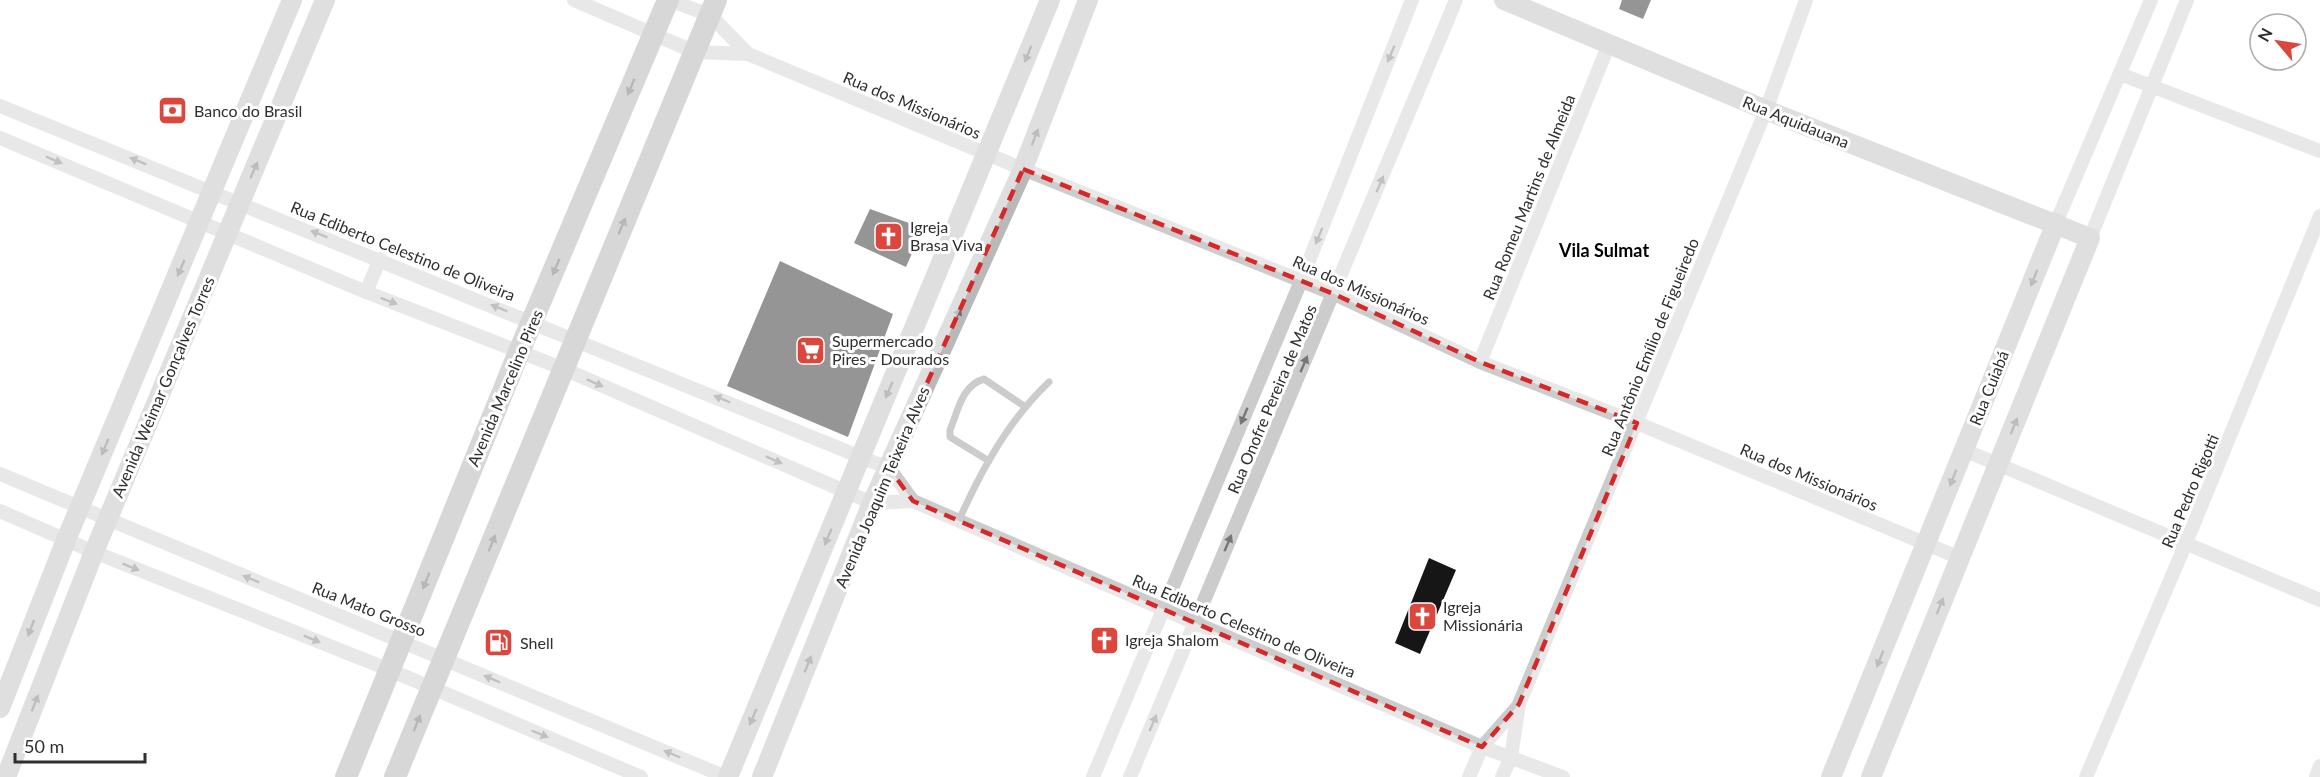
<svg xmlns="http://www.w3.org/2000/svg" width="2320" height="777" viewBox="0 0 2320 777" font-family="Lato,sans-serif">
<rect width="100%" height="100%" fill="#fff"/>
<path fill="#161616" d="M1622 0H1651L1643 19 1619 9Z
M870 209 923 228 906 267 854 243Z
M780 261 893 314 848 437 727 386Z
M1429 558 1456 570 1420 654 1395 643Z"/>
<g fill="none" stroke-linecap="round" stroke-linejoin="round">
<path stroke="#ccc" stroke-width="7" d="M989 461 950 437V430C958 411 962 385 984 379L1024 406
M959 520C982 469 1008 421 1049 382"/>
<path stroke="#ccc" stroke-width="14" d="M574 0 695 52 748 54 1023 169 1334 294 1480 362 1637 423 1960 558
M668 0 710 15 748 54
M2120 74 2320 151
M0 106 873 462 889 468 913 501
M0 138 366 292 564 369 872 503 913 501 1482 747 1563 777
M2056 223 2151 0
M2090 238 2187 0
M366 292 380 259
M1480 362 1609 44
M1964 450 2320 600
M0 474 726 777
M0 511 94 552 390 670 641 777
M1093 777 1301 281 1412 0
M1130 777 1456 0
M1469 777 1482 747 1518 706
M1502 777 1511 757 1519 704 1766 110 1806 0
M2086 777 2186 543 2320 216
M2316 777 2320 766"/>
<path stroke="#b9b9b9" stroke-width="20" d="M1504 0 1766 110 2090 238 1871 777
M0 708 66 540 292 0
M6 777 94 552 325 0
M728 777 1050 0
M762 777 872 503 1023 169 1088 0
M1831 777 2056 223"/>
<path stroke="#a7a7a7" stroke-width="22" d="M346 777 519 352 668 0
M395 777 716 0"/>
</g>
<defs><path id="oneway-solid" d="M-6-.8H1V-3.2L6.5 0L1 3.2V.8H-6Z" transform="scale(1.5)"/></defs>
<g fill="#6d6d6d">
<use href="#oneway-solid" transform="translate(1028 54) rotate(112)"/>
<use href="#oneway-solid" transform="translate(1035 137) rotate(-69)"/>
<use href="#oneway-solid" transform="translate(254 170) rotate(-67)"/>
<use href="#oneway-solid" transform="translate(181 268) rotate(113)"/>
<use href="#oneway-solid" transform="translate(2034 278) rotate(112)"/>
<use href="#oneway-solid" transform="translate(957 316) rotate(-66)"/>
<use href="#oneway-solid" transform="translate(889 390) rotate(113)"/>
<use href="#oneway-solid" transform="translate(2014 426) rotate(-68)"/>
<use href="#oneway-solid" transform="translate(105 447) rotate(113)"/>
<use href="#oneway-solid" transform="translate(1953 478) rotate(112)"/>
<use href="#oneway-solid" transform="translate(828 537) rotate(113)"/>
<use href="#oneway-solid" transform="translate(1940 606) rotate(-68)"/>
<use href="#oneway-solid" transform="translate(31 628) rotate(111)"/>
<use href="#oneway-solid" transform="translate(1880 659) rotate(112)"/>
<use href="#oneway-solid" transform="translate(808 664) rotate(-68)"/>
<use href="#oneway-solid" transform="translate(35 703) rotate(-69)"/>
<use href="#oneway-solid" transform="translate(753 717) rotate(113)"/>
</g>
<g fill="#767676">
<use href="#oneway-solid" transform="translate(1391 54) rotate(112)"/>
<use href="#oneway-solid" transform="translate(54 160) rotate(23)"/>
<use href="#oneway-solid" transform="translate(138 161) rotate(-158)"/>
<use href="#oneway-solid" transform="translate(1380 184) rotate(-67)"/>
<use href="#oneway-solid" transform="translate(319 234) rotate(-158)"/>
<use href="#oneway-solid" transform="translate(1319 236) rotate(112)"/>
<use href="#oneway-solid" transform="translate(389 301) rotate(21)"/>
<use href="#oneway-solid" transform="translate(499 308) rotate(-158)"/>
<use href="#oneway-solid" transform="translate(1304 364) rotate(-67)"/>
<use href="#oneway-solid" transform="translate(595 383) rotate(24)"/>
<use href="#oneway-solid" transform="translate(722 399) rotate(-157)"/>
<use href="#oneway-solid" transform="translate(1244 416) rotate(113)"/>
<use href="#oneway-solid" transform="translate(774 460) rotate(24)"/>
<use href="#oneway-solid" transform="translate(1228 543) rotate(-67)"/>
<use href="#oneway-solid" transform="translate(131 567) rotate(22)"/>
<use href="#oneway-solid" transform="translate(251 579) rotate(-158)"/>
<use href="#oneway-solid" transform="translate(312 639) rotate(22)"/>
<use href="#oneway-solid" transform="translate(492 679) rotate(-157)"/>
<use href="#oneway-solid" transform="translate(1153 723) rotate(-67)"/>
<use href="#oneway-solid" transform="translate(540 734) rotate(23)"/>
<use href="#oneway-solid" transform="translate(672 754) rotate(-157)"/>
</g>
<g fill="#5f5f5f">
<use href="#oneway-solid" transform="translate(631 87) rotate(113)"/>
<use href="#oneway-solid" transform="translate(622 226) rotate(-67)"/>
<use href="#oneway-solid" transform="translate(556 267) rotate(113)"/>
<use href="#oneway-solid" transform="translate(492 543) rotate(-68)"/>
<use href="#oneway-solid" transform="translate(426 581) rotate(112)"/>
<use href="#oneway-solid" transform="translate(417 723) rotate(-68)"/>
</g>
<path d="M0 0H2320V777H0ZM1023 169 1334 294 1480 362 1637 423 1519 704 1482 747 913 501 889 468Z" fill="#fff" fill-opacity=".55" fill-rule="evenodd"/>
<path fill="none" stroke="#d62828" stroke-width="4.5" stroke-dasharray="12 8" stroke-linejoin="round" d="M1023 169 1334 294 1480 362 1637 423 1519 704 1482 747 913 501 889 468Z"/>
<defs>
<symbol id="bank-square" viewBox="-11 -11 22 22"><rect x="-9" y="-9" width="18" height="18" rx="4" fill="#db463d" stroke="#fff"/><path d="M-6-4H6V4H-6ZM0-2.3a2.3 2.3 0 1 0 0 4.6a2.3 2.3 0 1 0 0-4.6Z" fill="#fff"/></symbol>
<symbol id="church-square" viewBox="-11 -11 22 22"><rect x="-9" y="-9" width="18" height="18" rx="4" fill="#db463d" stroke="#fff"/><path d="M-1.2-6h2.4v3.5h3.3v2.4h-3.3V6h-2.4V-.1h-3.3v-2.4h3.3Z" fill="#fff"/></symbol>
<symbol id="supermarket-square" viewBox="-11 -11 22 22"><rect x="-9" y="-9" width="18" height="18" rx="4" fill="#db463d" stroke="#fff"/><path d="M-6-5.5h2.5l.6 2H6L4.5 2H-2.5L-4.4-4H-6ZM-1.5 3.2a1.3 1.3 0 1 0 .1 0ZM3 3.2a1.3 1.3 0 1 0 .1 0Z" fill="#fff"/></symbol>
<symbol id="fuel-square" viewBox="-11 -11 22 22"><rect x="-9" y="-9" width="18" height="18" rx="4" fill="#db463d" stroke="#fff"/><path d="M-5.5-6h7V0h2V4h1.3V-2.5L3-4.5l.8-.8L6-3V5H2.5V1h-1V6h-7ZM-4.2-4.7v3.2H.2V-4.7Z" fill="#fff"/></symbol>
</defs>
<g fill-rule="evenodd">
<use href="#bank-square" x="156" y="94" width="33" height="33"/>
<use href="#church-square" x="872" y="220" width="33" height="33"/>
<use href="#supermarket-square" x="794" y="334" width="33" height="33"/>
<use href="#church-square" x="1406" y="600" width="33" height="33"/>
<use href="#church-square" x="1088" y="624" width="33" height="33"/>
<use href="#fuel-square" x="482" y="626" width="33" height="33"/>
</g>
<g text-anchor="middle" stroke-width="6" stroke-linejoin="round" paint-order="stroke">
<g font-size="16" fill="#2f2f2f" stroke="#fff">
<text transform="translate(912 105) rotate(23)" y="6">Rua dos Missionários</text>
<text transform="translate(1796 122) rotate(22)" y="6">Rua Aquidauana</text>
<text transform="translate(1529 197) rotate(-68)" y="6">Rua Romeu Martins de Almeida</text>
<text transform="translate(403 251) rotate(22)" y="6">Rua Ediberto Celestino de Oliveira</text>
<text transform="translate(1361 290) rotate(24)" y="6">Rua dos Missionários</text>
<text transform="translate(1650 347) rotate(-68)" y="6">Rua Antônio Emílio de Figueiredo</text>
<text transform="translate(163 387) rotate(-67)" y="6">Avenida Weimar Gonçalves Torres</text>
<text transform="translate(505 388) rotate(-67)" y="6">Avenida Marcelino Pires</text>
<text transform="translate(1989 388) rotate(-68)" y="6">Rua Cuiabá</text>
<text transform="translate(1272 399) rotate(-67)" y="6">Rua Onofre Pereira de Matos</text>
<text transform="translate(1809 477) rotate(23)" y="6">Rua dos Missionários</text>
<text transform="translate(882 487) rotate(-67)" y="6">Avenida Joaquim Teixeira Alves</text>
<text transform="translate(2190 491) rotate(-67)" y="6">Rua Pedro Rigotti</text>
<text transform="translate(369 609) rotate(22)" y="6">Rua Mato Grosso</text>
<text transform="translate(1244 626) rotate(23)" y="6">Rua Ediberto Celestino de Oliveira</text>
</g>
<g font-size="16" fill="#2f2f2f" stroke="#fff" text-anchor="start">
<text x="194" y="117">Banco do Brasil</text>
<text x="910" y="233">Igreja<tspan x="910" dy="18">Brasa Viva</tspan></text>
<text x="832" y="347">Supermercado<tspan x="832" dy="18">Pires - Dourados</tspan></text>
<text x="1443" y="613">Igreja<tspan x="1443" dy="18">Missionária</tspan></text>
<text x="1125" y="646">Igreja Shalom</text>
<text x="520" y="649">Shell</text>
</g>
<g font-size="18" font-weight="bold" fill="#000" stroke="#fff">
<text x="1604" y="257">Vila Sulmat</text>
</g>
</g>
<g transform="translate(2278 42) rotate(299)"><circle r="28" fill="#ffffff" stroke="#acacac" stroke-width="1.5"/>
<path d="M0-4.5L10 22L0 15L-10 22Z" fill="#db463d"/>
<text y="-9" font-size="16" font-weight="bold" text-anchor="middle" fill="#2f2f2f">N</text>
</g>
<path d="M15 753v9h130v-9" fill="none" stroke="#2f2f2f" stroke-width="3"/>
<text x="24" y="753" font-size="18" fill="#2f2f2f" stroke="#ffffff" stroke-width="4.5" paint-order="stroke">50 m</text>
</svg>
